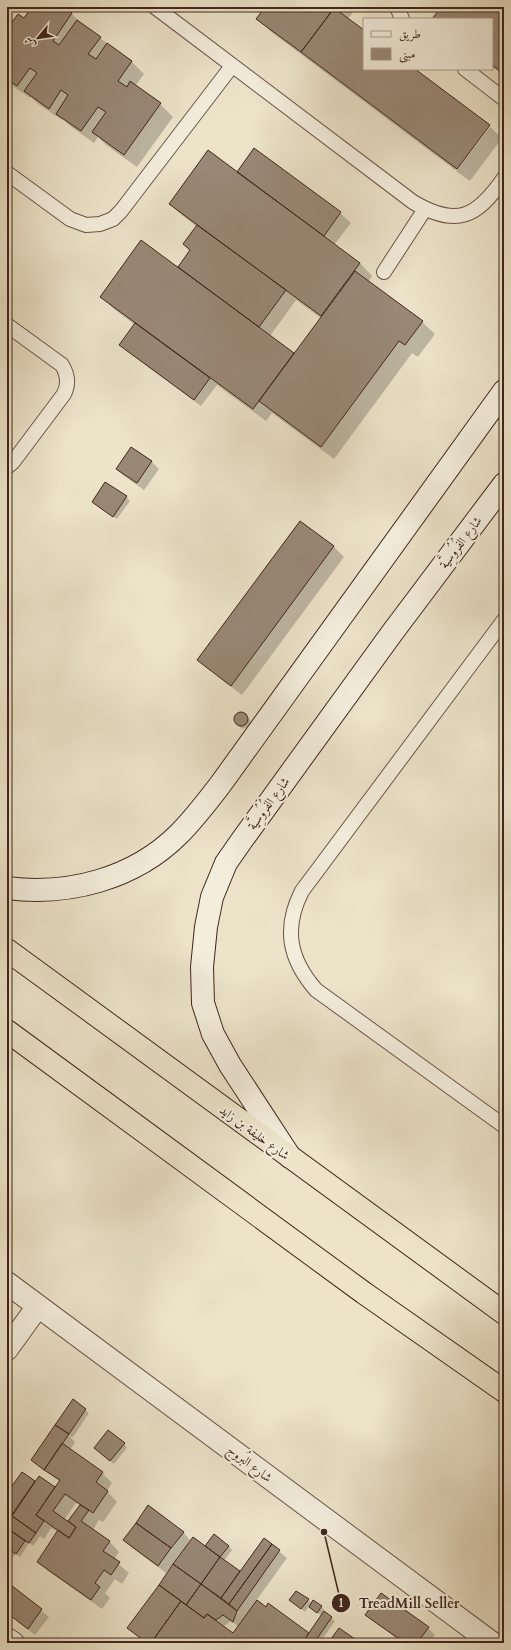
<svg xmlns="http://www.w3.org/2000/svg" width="511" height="1650" viewBox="0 0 511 1650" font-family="Cardo,Amiri,serif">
<rect width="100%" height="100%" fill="#ece3c9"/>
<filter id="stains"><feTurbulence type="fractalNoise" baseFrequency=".005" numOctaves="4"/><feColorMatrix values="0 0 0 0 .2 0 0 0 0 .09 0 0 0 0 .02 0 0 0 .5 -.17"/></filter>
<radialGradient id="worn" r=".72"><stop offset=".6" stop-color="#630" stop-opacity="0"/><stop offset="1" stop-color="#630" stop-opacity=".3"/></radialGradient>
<path fill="#0003" fill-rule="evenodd" d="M34 7H62L72 14 85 27 132 62 144 74 135 86 160 104 173 117 137 167 106 145 98 137 94 143 70 126 63 119 62 120 38 104 31 97 30 98 7 82V31L25 20Z
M266 7H357L348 19 364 32V69H414L489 126H488L455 170 270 31 258 19Z
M442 7H504V76L492 67V19Z
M490 127 502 138 470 181 456 171Z
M255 150 340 213 351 223 334 245 360 263 372 276 368 282 422 322 435 334 418 357 412 353 334 459 272 413 266 421 217 385 201 406 128 352 121 345 135 325 114 309 101 297 181 271 191 251 184 244 197 227 183 216 170 204 241 176ZM296 300 321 318 294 355 270 336Z
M131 448 152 462 159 469 144 490 124 476 117 469Z
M126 497 130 501 117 519 97 505Z
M300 522 334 547 344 557 242 695 209 670 198 660Z
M239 714H243L250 720 251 724 249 727 242 729 236 723V716Z
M73 1401 89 1413 73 1437 69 1436 75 1442 70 1450 102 1473 112 1483 107 1491 117 1502 103 1522 99 1520 93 1530 109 1541 119 1552 114 1560 129 1573 122 1584 115 1579 105 1593 110 1598 102 1609 49 1572 38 1561 58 1532 51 1528 44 1539 40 1536 33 1546 29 1543 20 1557 15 1554 7 1566V1495L22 1473 36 1482 39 1477 55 1488 60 1482 32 1460ZM76 1503 80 1506 69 1523 64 1520Z
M124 1444 127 1448 114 1464 99 1452Z
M183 1532 190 1540 166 1573 131 1547 124 1540Z
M264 1539 287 1558 256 1601 309 1634 322 1616 309 1606 305 1612 290 1600H308L312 1604 321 1606 324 1610 323 1612 335 1621 320 1643H146L129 1628 210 1551 228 1546 232 1550 224 1561 240 1573ZM231 1621 239 1627 234 1634 223 1627Z
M7 1583 49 1617 35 1635 7 1613Z
M367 1615 428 1628 435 1635 429 1643H403L374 1622Z
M339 1629 358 1643H329Z"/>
<path fill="#998875" stroke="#40261a" d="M32 7H64L72 13 53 41 59 45 77 20 101 37 88 54 96 59 107 43 132 61 118 81 127 87 130 81 161 103 124 155 92 132 106 112 98 107 81 131 56 114 68 95 61 90 49 109 24 91 37 73 30 68 17 86 7 79V29L18 14 24 18Z
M265 7H335L301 52 256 19Z
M441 7H504V74L492 65V19H432Z
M334 8 364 30V69H415L490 125 457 169 301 52Z
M254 148 341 212 324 236 237 172Z
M208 150 360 263 321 316 169 204Z
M197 225 286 290 259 327 178 267 190 250 183 244Z
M141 240 294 353 253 409 100 297Z
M355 271 423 321 405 345 399 341 321 447 259 401Z
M135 323 210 378 194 400 119 345Z
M131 447 152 461 137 483 116 469Z
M105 482 127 496 113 517 92 502Z
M300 521 334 546 231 686 197 660Z
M234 719a7 7 0 1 1 14 0a7 7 0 1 1-14 0Z
M73 1399 86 1409 69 1434 55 1425Z
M55 1425 69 1434 44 1470 31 1460Z
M108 1430 125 1443 110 1461 94 1448Z
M62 1443 103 1472 96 1482 108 1491 93 1513 65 1494 53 1511 76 1527 69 1538 36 1515 60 1480 44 1470Z
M22 1472 35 1481 7 1522V1493Z
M39 1476 55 1487 36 1515 44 1521 36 1533 12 1516Z
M80 1505 89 1510 81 1521 110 1541 103 1551 120 1562 111 1575 104 1570 95 1583 100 1587 91 1600 37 1562 58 1530 69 1538 76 1527 68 1521Z
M148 1505 184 1532 171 1548 136 1523Z
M12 1516 36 1533 29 1543 7 1528V1522Z
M136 1523 171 1548 158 1566 123 1540Z
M7 1528 25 1541 16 1554 7 1548Z
M214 1534 229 1546 220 1557 205 1546Z
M193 1537 220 1557 201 1584 173 1564Z
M264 1538 272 1544 229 1604 221 1598Z
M272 1544 280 1550 237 1611 229 1604Z
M220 1557 240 1571 221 1598 201 1584Z
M173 1564 201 1584 186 1605 159 1585Z
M7 1582 42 1609 28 1629 7 1613Z
M201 1584 237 1611 233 1622 223 1615 216 1620 207 1614 204 1618 186 1605Z
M159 1585 181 1601 151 1643H147L127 1628Z
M296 1591 309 1599 301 1609 289 1600Z
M381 1593 429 1627 417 1643H405L365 1615Z
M257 1600 266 1607 268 1603 309 1633 302 1643H151L181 1601 204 1618 207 1614 233 1633Z
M313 1600 322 1606 317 1613 309 1607Z
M324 1611 332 1617 314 1643H302Z
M339 1628 355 1639 352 1643H328Z"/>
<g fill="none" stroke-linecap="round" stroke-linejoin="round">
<defs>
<path id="lane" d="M155 7 413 202C457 228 477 217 504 178
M397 7 402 19
M465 69 504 99
M7 173 70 219 86 225 100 224 113 219 121 211 232 66
M384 272 425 209
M7 325 62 365C68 375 69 384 64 394L13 462 7 467
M504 620 302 891C283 928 289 959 316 990L504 1126"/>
<path id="street" d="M7 1283 492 1643
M7 1349 38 1306
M7 1639 13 1643"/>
<path id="secondary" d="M7 888C68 896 134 879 179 834 194 819 207 802 220 785L504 391
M290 1157 230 1065 213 1034 203 1003 202 967 206 927 212 897 226 863 242 840 392 633 504 484"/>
<path id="highway" d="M7 950 504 1313
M7 1031 364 1293 504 1391"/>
</defs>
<use href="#lane" stroke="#6b5546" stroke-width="16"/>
<use href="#street" stroke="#6b5546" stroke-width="24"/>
<use href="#secondary" stroke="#40261a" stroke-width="24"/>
<use href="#highway" stroke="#40261a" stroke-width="24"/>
<use href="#lane" stroke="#f3eddc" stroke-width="14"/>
<use href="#street" stroke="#f3eddc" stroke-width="22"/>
<use href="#secondary" stroke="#f3eddc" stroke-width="22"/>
<use href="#highway" stroke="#ece3c9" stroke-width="22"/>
</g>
<g text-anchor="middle" stroke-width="4" stroke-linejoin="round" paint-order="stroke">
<g font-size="13" fill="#40261a" stroke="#f3eddc">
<text transform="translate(460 542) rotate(-53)" y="5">شارع الفُرُوسِيَّة</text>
<text transform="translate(268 803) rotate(-54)" y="5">شارع الفُرُوسِيَّة</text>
<text transform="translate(255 1132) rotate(36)" y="5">شارع خليفة بن زايد</text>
<text transform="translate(250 1463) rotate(37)" y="5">شارع البُروج</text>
</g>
</g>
<path fill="none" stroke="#40261a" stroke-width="1.5" d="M324 1532L341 1603"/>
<g fill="#40261a" stroke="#f3eddc" stroke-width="1.5">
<circle cx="324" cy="1532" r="4"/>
<circle cx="341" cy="1603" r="10"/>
</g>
<g font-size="12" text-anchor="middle" font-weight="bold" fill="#fff">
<text x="341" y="1607">1</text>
</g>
<g font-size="14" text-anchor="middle" font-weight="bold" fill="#40261a" stroke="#f3eddc" stroke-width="4" stroke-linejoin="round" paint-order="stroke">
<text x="409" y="1608">TreadMill Seller</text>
</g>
<rect width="511" height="1650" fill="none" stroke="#ece3c9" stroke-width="24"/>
<rect x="8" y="8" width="495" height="1634" fill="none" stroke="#40261a" stroke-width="2"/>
<rect x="12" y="12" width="487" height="1626" fill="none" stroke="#40261a"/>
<rect x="363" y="18" width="130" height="52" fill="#f3eddc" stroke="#ab9d8e"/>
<rect x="371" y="31" width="20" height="6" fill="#f3eddc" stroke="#ab9d8e"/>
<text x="399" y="38" font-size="12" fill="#40261a">طريق</text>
<rect x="371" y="48" width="20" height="12" fill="#998875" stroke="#ab9d8e"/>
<text x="399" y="58" font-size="12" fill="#40261a">مبنى</text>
<g transform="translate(38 38) rotate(241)" stroke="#f3eddc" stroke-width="3" paint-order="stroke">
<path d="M0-3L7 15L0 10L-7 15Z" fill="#40261a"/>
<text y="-6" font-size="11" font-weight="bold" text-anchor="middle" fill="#40261a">ش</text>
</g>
<rect width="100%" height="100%" filter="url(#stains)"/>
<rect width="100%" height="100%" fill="url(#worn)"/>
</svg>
